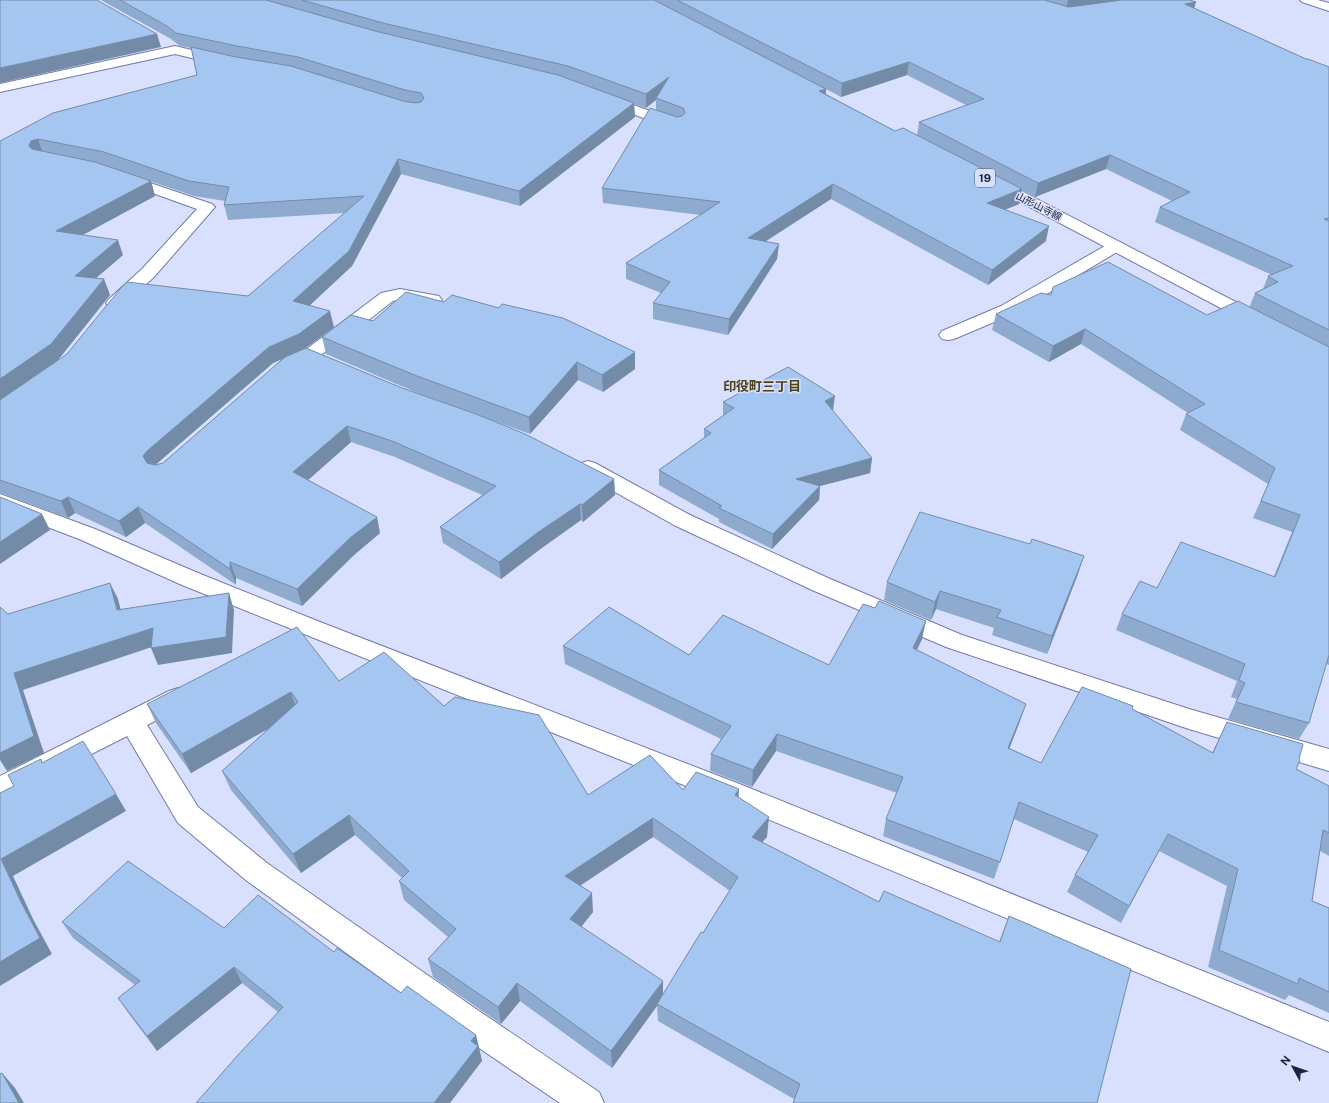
<svg xmlns="http://www.w3.org/2000/svg" width="1329" height="1103" viewBox="0 0 1329 1103" font-family="'Public Sans','Noto Sans JP',sans-serif">
<rect width="100%" height="100%" fill="#d9e0fe"/>
<g fill="none" stroke-linecap="round" stroke-linejoin="round">
<defs>
<path id="minor" d="M1300 0H1318L1329 3V11L1302 2Z
M175 46 225 58 227 61 225 64 221 65 175 54 0 92V84Z
M606 95 680 122 682 125 680 128 675 129 670 128 601 102 599 99 601 96Z
M124 174 212 204 215 207 154 277 121 307 115 308 109 307 106 303 109 299 142 269 197 209 119 181 117 178 119 175Z
M1116 241 1122 243 1124 246 1122 249 1013 314 954 339 948 340 942 339 939 335 942 331 1001 306 1110 243Z
M400 289 439 296 442 300 439 304C424 307 408 297 393 301 371 317 306 375 281 369L279 365 281 361 304 351 381 293Z
M588 461 595 463 690 515 828 578 962 635 1189 709 1329 749V771L1189 729 946 647 812 590 674 525 581 473 578 468 581 463Z
M0 494 95 529 198 573 320 622 742 785 1329 1022V1052L724 801 304 634 182 585 79 539 0 509Z
M178 688 187 691 190 698 187 705 147 725 198 807 267 863 476 1009 599 1092 604 1103H560L454 1031 247 881 178 823 127 736 9 796 0 799V776L169 691Z"/>
<path id="major" d="M993 178 998 179 1261 315 1264 319 1261 323 1255 324 1249 323 988 185 986 182 988 179Z"/>
</defs>
<use href="#minor" stroke="#727ba7" stroke-width="2"/>
<use href="#major" stroke="#727ba7" stroke-width="2"/>
<use href="#minor" fill="#fff" fill-rule="evenodd"/>
<use href="#major" fill="#fff" fill-rule="evenodd"/>
</g>
<path fill="#8eaace" fill-rule="evenodd" d="M101 0H1190L1194 8 1306 59 1329 67V665L1326 664 1309 723 1299 739 1228 719 1237 699 1231 697 1237 681 1116 630 1122 614 1157 588 1274 576 1292 532 1253 518 1268 484 1180 430 1186 414 1188 413 1081 344 1049 362 992 330 996 314 1051 295 1207 315 1250 306 1255 293 1263 289 1268 276 1272 275 1155 222 1160 207 1172 201 1106 169 1035 197 1022 190 1019 204 1004 210 1046 241 988 285 831 199 765 242 779 244 777 259 728 335 653 319V303L661 293 626 279V263L701 215 603 203 602 188 656 111V100L646 108 634 104 635 117 520 206 401 174 352 266 309 306 334 327 305 348 402 388 474 413 420 394 326 354 322 337 373 321 635 369 603 392 578 380 530 434 477 415 614 479 615 495 583 522 581 520 539 550 501 579 443 543 440 527 482 495 395 457 351 442 308 480 380 533 354 555 302 606 236 578V585L145 523 126 537 75 513 68 518 0 493V141L197 75 191 48 180 46 171 39ZM907 75 966 105 919 122 917 135 895 131 826 94V89L841 97ZM106 166 109 167 194 196 225 201 224 205 228 220 345 213 248 296 0 400 58 360 110 295 104 279 96 278 123 255 83 235 155 196 151 181ZM284 358 163 463 155 465 273 363Z
M723 402 833 410H832L872 458 870 473 820 486 819 500 772 549 719 522V519L659 485V470L704 438V429L723 416Z
M1078 574 1047 654 992 635 994 628 936 609 931 620 884 600 887 582Z
M922 639 917 650 1020 721 1009 748 1041 763 1132 709 1212 753 1227 722 1299 759 1296 769 1329 786V856L1320 851 1312 901 1329 908V1013L1289 995 1285 1000 1208 967 1227 886 1159 851 1121 923 1067 892 1075 875 1088 852 1014 819 994 879 883 836 886 819 897 793 776 751 752 787 710 771 711 754 721 739 565 664 563 646 829 665Z
M339 681 444 706 588 795 683 790 739 789 738 798 767 837 762 842 879 902 999 942 1009 916 1131 969 794 1099 658 1021 657 1006 612 1068 520 1001 501 1024 433 977 428 959 448 937 404 900 399 881 402 878 355 835 301 873 231 790 222 771 268 729 191 773 156 723 147 704ZM653 837 730 891 663 995 581 927 593 912 580 886Z
M62 922 224 928 334 952 401 993 476 1035 482 1061 278 1012 242 983 157 1051 129 1014 118 998 135 985 73 938Z"/>
<path fill="#748ba8" d="M1068 0H1141L1066 8Z
M1196 2 1192 15 1185 4Z
M157 34 161 47 0 83V68Z
M909 62 907 75 841 97 842 83Z
M669 77 656 98V100L646 108V94Z
M826 89 825 102 819 91Z
M634 103 635 117 520 206 519 191Z
M38 139 43 154 35 160 29 146 31 141Z
M1110 155 1106 169 1035 197 1038 183Z
M398 159 401 174 352 266 297 317 293 301Z
M151 181 155 196 62 246 56 231Z
M833 184 831 199 747 253 748 238Z
M1022 189 1019 204 984 218 987 203Z
M1049 226 1046 241 988 285 992 270Z
M118 240 123 255 81 291 75 276Z
M779 244 777 259 728 335 729 319Z
M104 279 110 295 58 360 0 400V379Z
M330 311 334 327 303 350 273 363 153 467 150 472 143 456 147 451 269 347Z
M1085 329 1081 344 1049 362 1053 346Z
M635 352V369L603 392 602 375Z
M577 362 578 380 530 434 529 417Z
M835 396 833 410 823 415 825 401Z
M347 426 351 442 298 489 293 472Z
M872 458 870 473 820 486 819 500 772 549 773 534 796 479Z
M614 479 615 495 583 522 582 505Z
M68 497 75 513 68 518 61 501Z
M580 504 581 520 539 550 501 579 499 562 537 533Z
M138 507 145 523 126 537 119 521Z
M42 514 50 530 0 564V542Z
M377 517 380 533 354 555 302 606 297 589 350 538Z
M1084 556 1078 574 1047 654 1052 636Z
M230 562 236 578V585L230 569Z
M110 583 118 599 125 626 117 610Z
M940 591 936 609 931 620 935 602Z
M229 593 234 610 232 653 158 665 151 648Z
M926 621 922 639 909 666 913 648Z
M153 628 161 644 23 690 44 753 7 771 0 760V753L14 673Z
M291 692 297 712 191 773 182 754Z
M1026 704 1020 721 1003 765 1008 748Z
M777 734 776 751 752 787 753 770Z
M739 789 738 808 735 795Z
M116 794 126 811 13 876 33 919 52 954 0 986V962L21 902 1 859Z
M349 815 355 835 301 873 293 854Z
M769 817 767 837 750 856 752 837Z
M653 818V837L567 894 565 876Z
M592 893 593 912 572 938 570 919Z
M234 967 242 983 157 1051 147 1036Z
M663 981V999L657 1004V1006L612 1068 611 1051Z
M517 983 520 1001 501 1024 498 1007Z
M476 1035 482 1061 450 1103H434L471 1041Z
M2 1073 15 1088 24 1103H19Z"/>
<path fill="#a5c6f0" stroke="#748ba8" d="M0 0H97L157 34 0 68Z
M120 0H266L375 31 558 75 634 103 519 191 398 159 349 251 293 301 330 311 299 334 269 347 147 451 143 456 147 463 155 465 163 463 285 357 306 348 402 388 476 414 525 434 614 479 582 505 580 504 537 533 499 562 440 527 496 486 392 441 347 426 293 472 377 517 350 538 297 589 230 562V569L138 507 119 521 68 497 61 501 0 480V400L67 354 120 289 127 282 248 296 364 196 224 205 229 187 189 181 104 152 38 139 31 141 29 146 32 149 95 162 151 181 56 231 118 240 75 276 104 279 51 344 0 379V141L53 113 197 75 191 47 236 57 291 66 403 101 416 103 421 102 424 98 421 93 405 90 298 57 237 46 176 33 167 26Z
M302 0H654L826 89 819 91 895 131 903 128 1022 189 987 203 1049 226 992 270 833 184 748 238 779 244 729 319 653 303 670 282 626 263 720 202 602 188 650 108 677 117 682 116 685 113 683 108 656 98 669 77 646 94 568 66 383 23Z
M677 0H1044L1069 7 1122 0H1190L1196 2 1185 4 1306 59H1308L1329 67V218L1324 219 1329 221V330L1255 293 1278 282 1268 276 1293 266 1160 207 1190 192 1110 155 1038 183 919 122 984 99 909 62 842 83Z
M1108 262 1207 315 1238 301 1329 347V655L1309 723 1236 702 1245 683 1239 680 1245 664 1122 614 1140 581 1157 588 1181 542 1275 577 1300 515 1261 501 1275 468 1186 414 1205 404 1085 329 1053 346 996 314 1041 293 1051 295 1053 287Z
M406 292 444 302 452 295 499 308 502 304 563 318 635 352 602 375 577 362 529 417 417 376 322 337 351 315 373 321Z
M788 367 835 396 825 401 872 458 796 479 820 486 773 534 719 508 722 506 659 470 711 433 704 429 734 408 723 402Z
M0 497 42 514 0 542Z
M920 512 1030 544 1032 539 1084 556 1052 636 997 617 1001 610 940 591 935 602 887 582Z
M110 583 117 610 229 593 226 637 151 648 153 628 14 673 34 736 0 753V607L8 614Z
M879 601 926 621 913 648 1026 704 1008 748 1041 763 1082 687 1133 706 1132 709 1213 753 1227 722 1303 744 1299 759 1300 760 1296 769 1329 786V833L1323 830 1312 901 1329 908V992L1299 978 1298 984 1219 950 1238 869 1168 834 1129 906 1075 875 1098 835 1019 802 1000 862 886 819 903 777 777 734 753 770 711 754 731 726 563 646 609 607 689 655 723 615 829 665 863 604 875 608Z
M297 627 339 681 384 652 444 706 455 697 539 715 588 795 650 755 683 790 696 772 739 789 735 795 769 817 752 837 879 902 884 891 1000 942 1009 916 1131 969 1097 1103H793L800 1084 657 1004 701 932 703 933 738 877 653 818 565 876 592 893 570 919 663 981 611 1051 517 983 498 1007 428 959 456 929 399 881 409 871 349 815 293 854 222 771 298 702 291 692 182 754 147 704Z
M83 741 116 794 1 859 21 902 40 938 0 962V793L14 786 8 775 41 759 42 763Z
M128 861 224 928 258 895 334 952 337 948 401 993 407 986 476 1035 471 1041 478 1046 434 1103H196L237 1056 283 1007 234 967 147 1036 118 998 140 981 62 922Z
M2 1073 19 1103H0V1074Z"/>
<g text-anchor="middle" stroke-width="3" stroke-linejoin="round" paint-order="stroke">
<g font-size="10" fill="#202436" stroke="#d9e0fe">
<text transform="translate(1039 206) rotate(27)" y="4">山形山寺線</text>
</g>
<rect fill="#d9e0fe" stroke="#585c72" stroke-width="1" x="975" y="169" width="20" height="18" rx="3"/>
<g font-size="11" font-weight="bold" fill="#202436">
<text x="985" y="182">19</text>
</g>
<g font-size="13" font-weight="bold" fill="#4c4118" stroke="#d9e0fe">
<text x="762" y="391">印役町三丁目</text>
</g>
</g>
<g transform="translate(1293 1067) rotate(310)" stroke="#d9e0fe" stroke-width="3" paint-order="stroke">
<path d="M0-3L7 15L0 10L-7 15Z" fill="#202436"/>
<text y="-6" font-size="11" font-weight="bold" text-anchor="middle" fill="#202436">N</text>
</g>
</svg>
